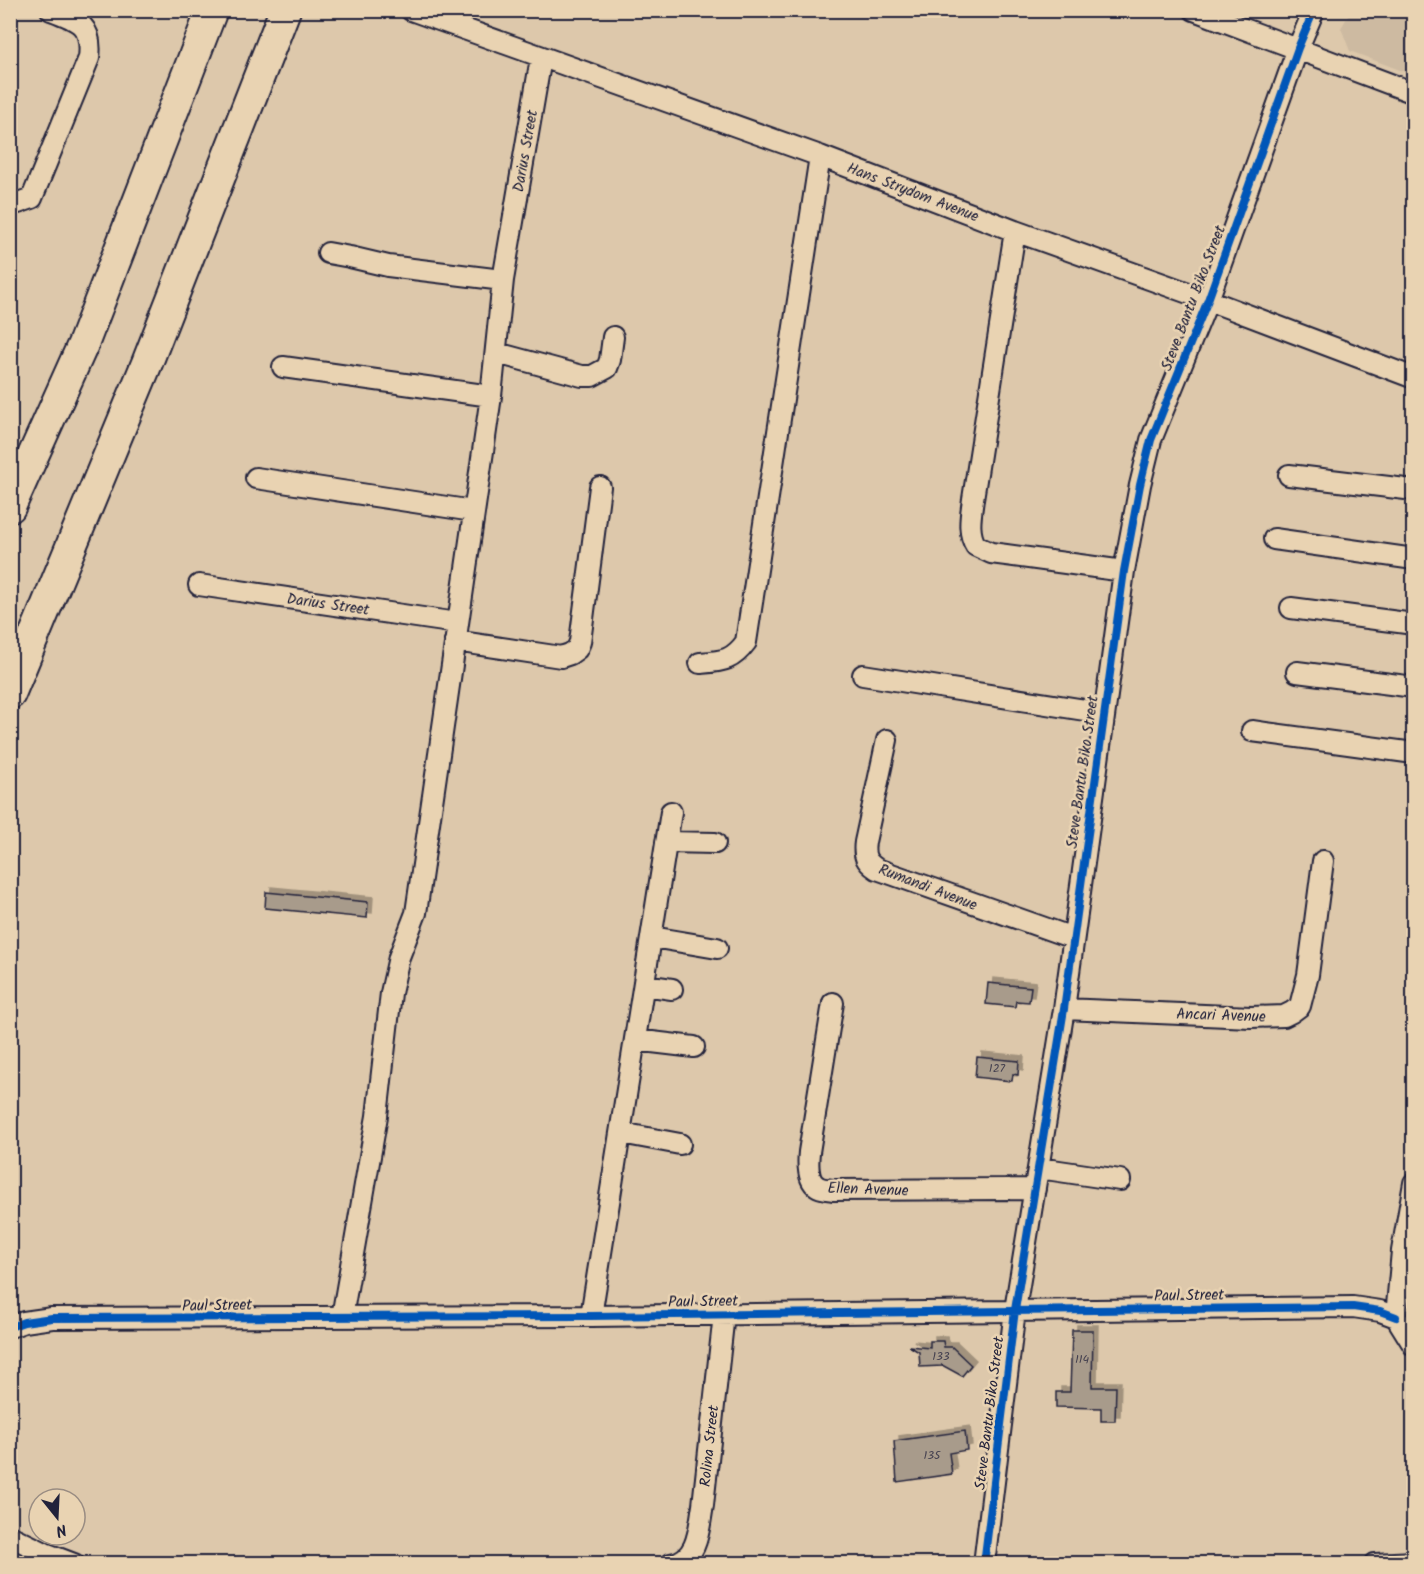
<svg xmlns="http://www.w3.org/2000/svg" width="1424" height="1574" viewBox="0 0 1424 1574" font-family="Kalam,sans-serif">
<defs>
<filter id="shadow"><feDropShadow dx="5" dy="-5" stdDeviation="0" flood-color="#0004"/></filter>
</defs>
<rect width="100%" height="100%" fill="#ddc8ab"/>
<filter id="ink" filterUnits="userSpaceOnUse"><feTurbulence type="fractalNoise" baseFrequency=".0167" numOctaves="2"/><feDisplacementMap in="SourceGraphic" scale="12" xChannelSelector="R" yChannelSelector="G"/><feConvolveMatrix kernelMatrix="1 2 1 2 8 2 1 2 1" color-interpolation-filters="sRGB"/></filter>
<g filter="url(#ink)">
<path fill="#cdbaa1" d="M1351 11H1413V75L1350 51 1341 28Z"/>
<path fill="#a89b8b" stroke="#22223b" stroke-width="1.5" filter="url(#shadow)" d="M266 892 368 902 367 918 265 908Z
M988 983 1031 987 1029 1002 1016 1001 1015 1007 986 1004Z
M977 1057 1019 1061 1018 1075 1013 1074 1012 1081 975 1077Z
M1072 1330H1093L1092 1387H1116L1115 1421H1101V1408L1056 1407V1392H1070Z
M930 1341H943L944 1347H952L971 1365 962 1376 942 1365V1366L920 1367 919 1352 909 1346 930 1348Z
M965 1431 967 1450 949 1453 952 1474 897 1482 894 1441Z"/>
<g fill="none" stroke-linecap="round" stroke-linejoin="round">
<defs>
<path id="minor" d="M411 10 820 156 1015 231 1208 300 1414 378
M1194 10 1414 93
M10 202 18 203 32 198 89 58C93 25 78 20 51 10
M1015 231 973 499C971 515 967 532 976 546L991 553 1124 571
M328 253 350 257 388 266 503 280
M497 353 582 376H592L607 368 610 360 613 337
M283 367 491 396
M1289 475 1414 490
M256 478 473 511
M1274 539 1414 559
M199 585 457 623
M1291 608 1414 624
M455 641 561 657 570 654 577 649 580 642 600 487
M700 663C723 661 732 661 746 642L820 156
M1297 672 1414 687
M863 675 1104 713
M1252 731 1414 753
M887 740 865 842C863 856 866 862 877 869L1073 938
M666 842 715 843
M652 937 717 948
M644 985 672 989
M833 1003 809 1152C808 1162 807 1180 817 1186 821 1189 828 1189 833 1190L1035 1189
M1064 1009 1251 1017 1284 1016 1292 1012 1300 1006 1308 975 1323 861
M635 1040 694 1047
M621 1133 680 1144
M1039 1168 1120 1180
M591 1316 671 812
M342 1317 377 1116 391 993 399 957 416 913 491 396 503 280 541 58
M1396 1317 1402 1251 1414 1183
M1396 1317 1414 1346
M10 1327 24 1322 52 1318 591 1316 1353 1307 1380 1311 1396 1317
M10 1536 45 1553 74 1564
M671 1564C699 1560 699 1527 703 1505L724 1314
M984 1564 1015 1310 1064 1009 1124 571 1140 485 1151 440 1208 300 1298 48 1314 10
M1374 1564 1414 1562"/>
<path id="highway" d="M10 507 84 342 212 10
M10 694 147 363 285 10"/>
</defs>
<use href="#minor" stroke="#22223b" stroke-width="24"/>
<use href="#highway" stroke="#22223b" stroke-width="34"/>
<use href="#minor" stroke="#e9d3b2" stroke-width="20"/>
<use href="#highway" stroke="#e9d3b2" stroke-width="30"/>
<defs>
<path id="cycleway" d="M10 1327 24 1322 52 1318 591 1316 1353 1307 1380 1311 1396 1317
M984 1564 1015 1310 1064 1009 1124 571 1140 485 1151 440 1208 300 1298 48 1314 10"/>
</defs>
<use href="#cycleway" stroke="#e9d3b2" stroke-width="11"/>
<use href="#cycleway" stroke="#0057b8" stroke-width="8"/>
</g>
</g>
<g text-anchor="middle" stroke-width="5" stroke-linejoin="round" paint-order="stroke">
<g font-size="12" fill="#44404f">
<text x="997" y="1072">127</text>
<text x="941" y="1360">133</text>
<text x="1082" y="1363">114</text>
<text x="932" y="1459">135</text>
</g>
<g font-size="15" fill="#22223b" stroke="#e9d3b2">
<text transform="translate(525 151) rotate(-80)" y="5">Darius Street</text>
<text transform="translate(913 192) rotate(21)" y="5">Hans Strydom Avenue</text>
<text transform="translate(1193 298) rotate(-69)" y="5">Steve Bantu Biko Street</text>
<text transform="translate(328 604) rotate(8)" y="5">Darius Street</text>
<text transform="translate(1082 772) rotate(-82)" y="5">Steve Bantu Biko Street</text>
<text transform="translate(928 887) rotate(21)" y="5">Rumandi Avenue</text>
<text transform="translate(1221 1015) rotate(2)" y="5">Ancari Avenue</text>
<text transform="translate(868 1189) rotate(2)" y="5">Ellen Avenue</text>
<text transform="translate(1189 1295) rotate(-1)" y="5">Paul Street</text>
<text transform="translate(703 1301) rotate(-1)" y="5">Paul Street</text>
<text transform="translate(217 1305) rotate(-1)" y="5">Paul Street</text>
<text transform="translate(989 1413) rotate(-83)" y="5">Steve Bantu Biko Street</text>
<text transform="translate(709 1446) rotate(-84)" y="5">Rolina Street</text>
</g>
</g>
<rect width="1424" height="1574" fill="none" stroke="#e9d3b2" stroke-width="36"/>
<rect x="18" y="18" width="1388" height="1538" fill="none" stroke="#22223b" stroke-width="2" filter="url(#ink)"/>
<g transform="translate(57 1517) rotate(162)"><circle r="28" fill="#e9d3b2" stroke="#998c82" stroke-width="1.5"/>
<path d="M0-4.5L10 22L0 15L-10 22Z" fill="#22223b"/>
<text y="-9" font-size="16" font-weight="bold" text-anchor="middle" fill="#22223b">N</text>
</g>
</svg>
